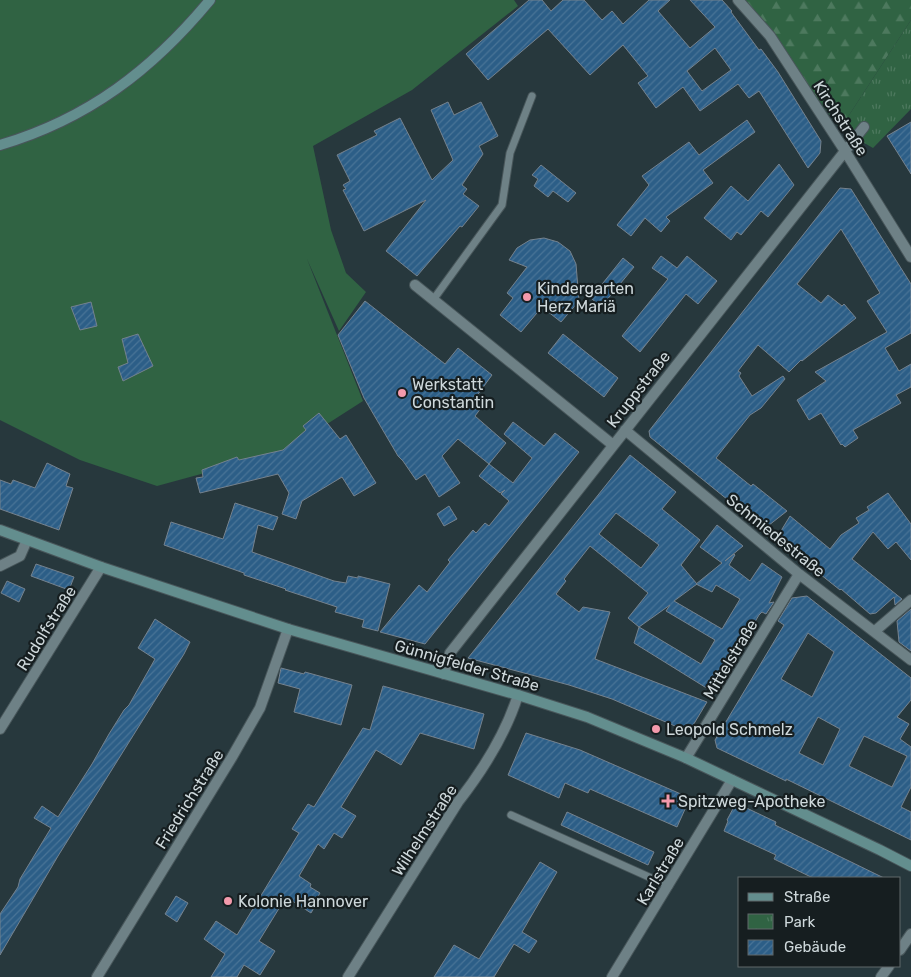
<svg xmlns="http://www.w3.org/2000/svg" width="911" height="977" viewBox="0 0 911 977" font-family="Rubik,sans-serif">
<defs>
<pattern id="forest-firs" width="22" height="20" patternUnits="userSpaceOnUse" patternTransform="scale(1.25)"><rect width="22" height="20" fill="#306343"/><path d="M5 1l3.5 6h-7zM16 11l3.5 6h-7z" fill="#4d795e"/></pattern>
<pattern id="park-tufts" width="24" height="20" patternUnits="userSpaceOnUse" patternTransform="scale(1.25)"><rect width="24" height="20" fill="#306343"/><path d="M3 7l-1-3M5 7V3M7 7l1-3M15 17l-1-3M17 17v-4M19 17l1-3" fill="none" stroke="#4d795e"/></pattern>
<pattern id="building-hatch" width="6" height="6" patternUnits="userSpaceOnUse" patternTransform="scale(1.25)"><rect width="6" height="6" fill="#2c5e87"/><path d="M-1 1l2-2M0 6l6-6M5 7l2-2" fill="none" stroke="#497497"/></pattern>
</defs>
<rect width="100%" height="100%" fill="#27383d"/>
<path fill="#306343" d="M0 0H514L518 6 412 90 313 146 331 230 346 273 366 292 339 331 307 259 363 401 285 451 157 486 80 460 0 420Z"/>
<path fill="url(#forest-firs)" d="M745 0H911V20L840 129Z"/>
<path fill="url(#park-tufts)" d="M911 20V109L873 148 840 129Z"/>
<path fill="url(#building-hatch)" stroke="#75828e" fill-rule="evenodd" d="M529 0H542L551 11 563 0H584L602 20 612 11 623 24 649 0H670L658 11 690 48 715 27 690 0H722L732 11 731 12 759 50 761 49 778 72 821 141 820 153 808 168 759 91 749 98 738 84 700 111 683 87 656 108 638 83 648 76 623 45 590 75 548 29 488 80 466 54ZM715 48 731 70 702 91 687 71Z
M448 102 454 115 481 102 498 136 479 146 483 154 462 185 467 189 463 194 479 206 462 227 460 226 417 276 386 251 426 200 364 231 343 190 346 189 343 185 350 181 337 155 377 135 374 131 400 118 432 180 453 160 431 110Z
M747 120 755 132 703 170 713 183 666 217 670 221 661 232 645 218 631 236 617 225 649 185 642 176 689 142 699 155Z
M911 122V174L887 136Z
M779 164 794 185 768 217 761 211 741 235 737 232 731 240 704 218 731 186 748 201Z
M541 165 576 193 568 202 553 191 548 197 534 186 538 179 532 175Z
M840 188 851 189 911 284V333L885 348 899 371 911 364V387L896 395 901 403 853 430 858 438 845 447 842 444 841 445 821 413 809 420 797 400 826 381 815 372 887 332 867 301 880 293 841 229 797 284 821 303 828 295 842 306 844 304 856 318 802 361 801 360 789 372 758 345 738 371 741 373 739 376 752 396 783 376 785 379 761 408 750 415 716 458 751 486 753 484 787 511 764 529 650 437 649 431Z
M544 238 558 242 570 251 576 264 579 301 561 322 542 307 521 332 500 315 513 298 507 293 527 267 509 260 517 248 530 240Z
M661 256 677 268 687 256 717 281 698 304 686 294 640 352 622 336 668 279 652 268Z
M623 258 634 267 601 307 591 298Z
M365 301 445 364 458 348 492 375 476 397 484 404 475 416 506 443 489 464 458 439 442 456 460 483 439 497 425 474 416 480 403 461 398 456 364 398 338 335Z
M91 302 97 326 80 330 71 307Z
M138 334 153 366 123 381 118 367 128 363 122 339Z
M563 334 618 378 604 397 548 353Z
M319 413 340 439 346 435 376 483 354 496 342 477 302 501 296 519 282 514 289 493 278 474 200 493 196 478 203 477 202 470 237 457 239 460 283 450 306 430 303 426Z
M513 422 544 446 555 433 579 452 425 644 380 632 419 585 427 592 450 562 448 560 473 530 476 533 485 523 489 526 509 501 501 494 505 490 500 493 479 476 489 464 513 483 532 458 504 434Z
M630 455 676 492 662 509 700 540 681 565 697 584 674 601 722 629 740 599 716 585 712 592 696 584 722 563 700 547 717 525 743 546 725 561 734 554 735 555 729 565 750 581 762 563 782 577 769 603 774 602 766 614 762 612 759 615 713 692 634 643 639 627 628 618 648 593 590 546 564 579 566 581 556 594 579 612 583 607 610 612 595 659 707 702 689 732 612 699 569 685 468 658ZM616 513 659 545 641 568 599 534ZM670 605 666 611 715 640 701 664 639 627Z
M47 463 70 474 66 486 73 488 59 530 0 509V480L11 484 13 480 35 488Z
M888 493 911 524V560L896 542 888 549 873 532 852 559 902 599 895 605 894 597 876 613 870 614 841 589 840 590 776 539 790 516 830 549 841 535 859 523 856 518 869 510 867 507Z
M235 503 278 517 273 530 258 525 252 552 334 581 346 583 348 576 358 578V576L390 584 378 631 362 627 364 620 335 612 337 607 285 590 286 589 244 575V573L164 545 171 522 223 539Z
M449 506 457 519 444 526 437 514Z
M36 564 74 577 69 590 31 576Z
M7 581 25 589 19 602 1 593Z
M807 596 911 678V700L897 717 909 724 900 739 911 747V787L901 807 911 812V840L786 779V781L717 748 715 740 784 625 778 621 792 598ZM808 633 834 652 812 697 781 679ZM818 717 840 729 823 765 799 753ZM864 736 907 756 892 787 849 766Z
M911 609V651L899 642 897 621Z
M155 619 190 642 184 654 58 856 0 955V914L18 887 20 879 51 828 34 818 42 806 58 817 92 764 109 734 124 710 129 705 155 659 138 648Z
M281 668 304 674 305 672 352 685 341 725 294 712 300 689 278 683Z
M383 686 484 714 474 749 420 733 401 765 376 750 341 807 356 816 342 838 334 833 324 849 318 844 299 876 311 884 310 887 320 893 316 900 318 901 311 913 286 897 259 941 275 951 260 975 244 965 237 977H211L225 954 204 939 216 921 237 935 299 833 292 829 308 804 314 807 363 728 370 730Z
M526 733 580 750 690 798 677 827 590 789 588 793 565 783 559 798 508 775Z
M736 803 776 822 775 825 884 878H813L774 859 776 855 724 831 728 821 727 820Z
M567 812 654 852 648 865 561 825Z
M540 862 557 872 522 932 537 941 529 953 514 944 494 977H434L454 945 479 959Z
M176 896 188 903 177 922 165 914Z"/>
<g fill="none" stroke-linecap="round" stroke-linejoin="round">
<defs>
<path id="lane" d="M433 300 502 205 510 153 532 96
M511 815 669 886"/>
<path id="street" d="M738 0 770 36 845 151 911 257
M415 285 613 445
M625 430 799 574 911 660
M0 566 20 556 27 540
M875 631 911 600
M444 674 450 653 864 127
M0 729 101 567
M686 758 799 574
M900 950 911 934
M97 977 232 757 260 708 288 629
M348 977 458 802C483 770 506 733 518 695
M612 977 732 780
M881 977 889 966"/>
<path id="secondary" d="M0 145C88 119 152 70 210 0
M0 530 101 567 288 629 518 695 587 717 686 758 880 850 911 866"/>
</defs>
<use href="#lane" stroke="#48565a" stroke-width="9"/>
<use href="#street" stroke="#48565a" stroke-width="12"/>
<use href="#secondary" stroke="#48565a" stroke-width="12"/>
<use href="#lane" stroke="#6e8186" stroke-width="7"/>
<use href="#street" stroke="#6e8186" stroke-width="10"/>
<use href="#secondary" stroke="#638e8e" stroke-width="10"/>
</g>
<g fill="#f39aac" stroke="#161e20" stroke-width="2">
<circle cx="527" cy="297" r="5"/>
<circle cx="402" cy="393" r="5"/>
<circle cx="656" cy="729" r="5"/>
<path d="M665.5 793.5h5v5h5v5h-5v5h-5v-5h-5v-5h5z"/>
<circle cx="228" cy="901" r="5"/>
</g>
<g text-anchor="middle" stroke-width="4.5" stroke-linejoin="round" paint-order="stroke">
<g font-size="16" fill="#ced8db" stroke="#161e20">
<text transform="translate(841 118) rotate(57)" y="6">Kirchstraße</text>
<text transform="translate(638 389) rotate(-52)" y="6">Kruppstraße</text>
<text transform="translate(776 535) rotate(39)" y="6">Schmiedestraße</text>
<text transform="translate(46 628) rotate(-58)" y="6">Rudolfstraße</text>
<text transform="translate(730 659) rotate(-59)" y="6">Mittelstraße</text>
<text transform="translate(467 665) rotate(16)" y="6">Günnigfelder Straße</text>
<text transform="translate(189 799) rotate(-58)" y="6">Friedrichstraße</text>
<text transform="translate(424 830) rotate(-57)" y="6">Wilhelmstraße</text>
<text transform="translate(660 871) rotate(-59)" y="6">Karlstraße</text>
</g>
<g font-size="16" fill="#ced8db" stroke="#161e20" text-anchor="start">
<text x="537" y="294">Kindergarten<tspan x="537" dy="18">Herz Mariä</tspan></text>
<text x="412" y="390">Werkstatt<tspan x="412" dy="18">Constantin</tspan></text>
<text x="666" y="735">Leopold Schmelz</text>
<text x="678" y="807">Spitzweg-Apotheke</text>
<text x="238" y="907">Kolonie Hannover</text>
</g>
</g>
<rect x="738" y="877" width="162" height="90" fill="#161e20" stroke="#60686b"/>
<rect x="748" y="893" width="25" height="8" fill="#638e8e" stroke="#60686b"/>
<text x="784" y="902" font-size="15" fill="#ced8db">Straße</text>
<rect x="748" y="914" width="25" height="15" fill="url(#park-tufts)" stroke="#60686b"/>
<text x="784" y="927" font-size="15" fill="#ced8db">Park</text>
<rect x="748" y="940" width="25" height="15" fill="url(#building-hatch)" stroke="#60686b"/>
<text x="784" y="952" font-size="15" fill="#ced8db">Gebäude</text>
</svg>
